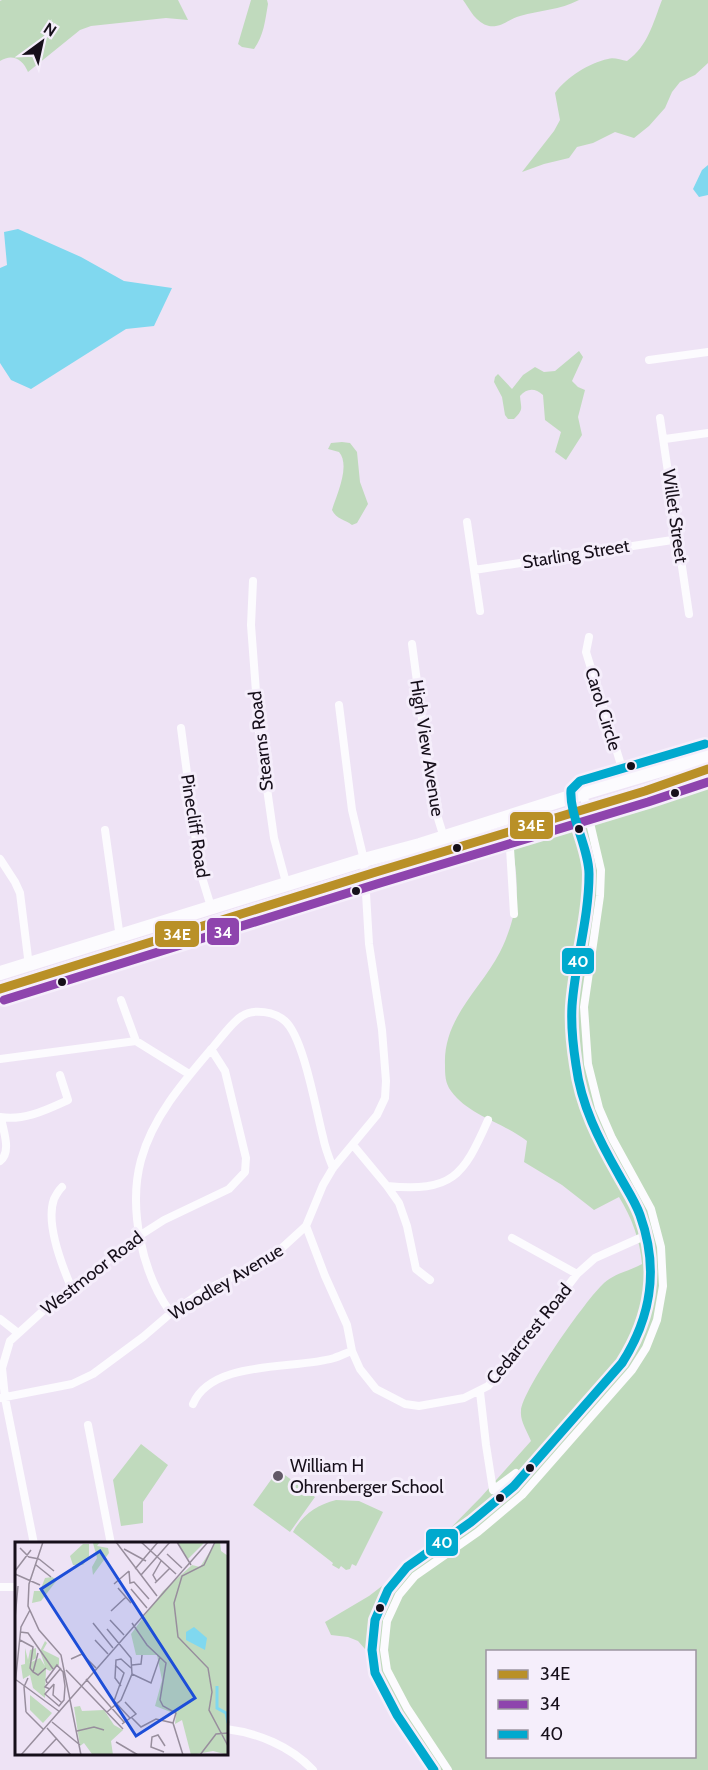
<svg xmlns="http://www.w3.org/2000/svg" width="708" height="1770" viewBox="0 0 708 1770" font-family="Cabin,sans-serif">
<rect width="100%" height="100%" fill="#eee3f5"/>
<path fill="#c0dabd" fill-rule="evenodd" d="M2 0H178L188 20 166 18 91 26 80 30 28 72C23 59 12 53 0 61V1Z
M251 0H267L268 4C265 21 264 35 254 49L242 47 238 44Z
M463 0H579C560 10 540 10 520 16 509 19 501 28 489 26 476 23 470 10 463 0Z
M662 0H708V63L695 75 680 82 672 92 665 108 649 126 634 138 615 132 593 143 577 147 569 158 544 164 522 172 554 131 560 120 555 93C567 77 589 63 608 59 613 57 621 60 627 61 648 46 653 23 662 0Z
M579 351 583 357 572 381 578 387 585 390 578 417 582 435 566 460 555 452 561 432 545 420 543 395C535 388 527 388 520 396 521 409 524 409 514 419H508L505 415 502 397 494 382 495 377 498 374 512 389 523 375 535 367 544 372 555 371Z
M342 442 350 443 357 452 360 482 368 504 357 523 352 525C346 520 336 519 332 510 336 496 351 466 339 452L328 449 331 443Z
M708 776V1770H440L428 1749 382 1682 375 1665 365 1649 358 1641 348 1637 331 1635 325 1622 369 1596 429 1550 481 1497 531 1441C527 1431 520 1421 521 1411 522 1390 587 1298 604 1283 615 1273 630 1271 642 1264 640 1240 632 1218 619 1197L594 1210 562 1185 524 1162 527 1141C503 1122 469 1116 451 1091 445 1083 445 1074 445 1065 443 1018 481 989 500 952 506 940 511 926 514 913 520 887 515 858 509 832ZM488 1652H694V1756H488Z
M141 1444 168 1465 143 1502V1523L121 1526 113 1480Z
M278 1470 315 1497 290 1532 253 1505Z
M336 1500 359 1501 383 1512 356 1566 352 1564 350 1569 346 1570 341 1566 339 1569 332 1565 333 1563 293 1532C302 1515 317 1505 336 1500Z"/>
<path fill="#80d8ef" d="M708 165V195L699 197 693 189 702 170Z
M18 229 81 257 124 281 172 288 154 326 126 329 31 389 11 380 0 363V268L7 265 4 232Z"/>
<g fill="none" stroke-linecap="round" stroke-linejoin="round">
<path stroke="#fcfbfe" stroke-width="8" d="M649 360 708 352
M660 418 689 614
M665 439 708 433
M467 522 480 611
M474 570 679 539
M253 581 251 625 259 732 274 838 287 886
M589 637 586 652 626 781
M412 644 433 802 445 841
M181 728 200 871 212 910
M105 830 120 938
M509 832 514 914
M0 859 15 882 20 893 29 966
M121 1000 136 1041 189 1074
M0 1059 136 1041
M0 1117C24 1121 46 1110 68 1100L60 1075
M353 1145 387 1186C452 1192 463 1177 488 1120
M0 1161C12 1152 3 1130 1 1118
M387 1186 399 1203 407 1226 416 1269 430 1280
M62 1187C59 1190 56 1195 54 1199 45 1224 62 1266 72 1289
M306 1226 325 1276 347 1325 352 1351 360 1369 376 1389 405 1404 419 1406 464 1398 488 1386 505 1368 577 1274 595 1258 640 1238
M512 1238 577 1274
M171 1313C142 1274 128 1208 141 1160 153 1116 185 1080 214 1046 222 1037 232 1022 242 1016 254 1008 275 1012 285 1021 304 1038 316 1111 323 1137 325 1148 329 1158 333 1168
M0 1319 18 1333
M480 1392 486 1445 493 1490
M0 1398 72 1384 93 1374 143 1337 171 1313 202 1292 271 1258 306 1226 323 1185 333 1168 377 1115 385 1098 386 1081 382 1030 369 944 364 860 352 810 339 705
M193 1404C212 1359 295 1370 334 1358 340 1356 346 1353 352 1351
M88 1425 111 1544
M493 1490 516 1473
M34 1544 5 1398 2 1368 10 1341 44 1310 139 1236 164 1220 229 1189 245 1172 246 1158 225 1071 211 1049
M0 1587H16
M226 1729C258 1733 290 1746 313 1770
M448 1770 407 1708 387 1670 384 1650 387 1621 399 1595 415 1576 478 1532 522 1495 632 1370 646 1348 657 1320 663 1286 661 1247 651 1209 612 1138 599 1108 588 1064 584 1007 600 896 601 870 583 793"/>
<path stroke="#fcfbfe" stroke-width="14" d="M0 973 364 860 420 845 583 793 708 756
M0 989 376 872 645 791 708 769"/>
<defs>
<path id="bus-1" d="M0 989 376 872 645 791 708 769"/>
<path id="bus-2" d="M4 1000 380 883 648 802 708 782"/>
<path id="bus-3" d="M434 1770 397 1715 375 1673 372 1650 375 1620 388 1590 407 1567 471 1522 514 1486 622 1363C652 1316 659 1268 640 1215 635 1201 626 1188 619 1175 599 1140 581 1105 576 1065 573 1046 571 1024 572 1006 575 962 589 919 589 874 589 848 569 815 571 790L580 781 705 744"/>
</defs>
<use href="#bus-1" stroke="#f5eefb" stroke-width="14"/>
<use href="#bus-2" stroke="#f5eefb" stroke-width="14"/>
<use href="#bus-3" stroke="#f5eefb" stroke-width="14"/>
<use href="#bus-1" stroke="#b99027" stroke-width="9"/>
<use href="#bus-2" stroke="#8e44ad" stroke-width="9"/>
<use href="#bus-3" stroke="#00a9ce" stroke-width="9"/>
</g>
<g fill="#160f1a" stroke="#f5eefb" stroke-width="2">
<circle cx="631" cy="766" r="5"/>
<circle cx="675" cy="793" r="5"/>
<circle cx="579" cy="829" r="5"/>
<circle cx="457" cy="848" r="5"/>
<circle cx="356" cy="891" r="5"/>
<circle cx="62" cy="982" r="5"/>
<circle cx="530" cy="1468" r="5"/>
<circle cx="500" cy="1498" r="5"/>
<circle cx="380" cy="1608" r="5"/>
</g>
<circle fill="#625967" stroke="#f5eefb" stroke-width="2" cx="278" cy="1476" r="6"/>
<g text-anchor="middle" stroke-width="6" stroke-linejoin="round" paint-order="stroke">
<g font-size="18" fill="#160f1a" stroke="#f5eefb">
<text transform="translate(675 516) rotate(82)" y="6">Willet Street</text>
<text transform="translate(576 554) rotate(-9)" y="6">Starling Street</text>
<text transform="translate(603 709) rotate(73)" y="6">Carol Circle</text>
<text transform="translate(261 741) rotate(-97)" y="6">Stearns Road</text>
<text transform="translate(427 748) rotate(81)" y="6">High View Avenue</text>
<text transform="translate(195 826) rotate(81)" y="6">Pinecliff Road</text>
<text transform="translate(92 1273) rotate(-38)" y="6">Westmoor Road</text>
<text transform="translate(226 1282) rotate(-31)" y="6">Woodley Avenue</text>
<text transform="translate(529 1334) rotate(-51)" y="6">Cedarcrest Road</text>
</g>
<g font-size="18" fill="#160f1a" stroke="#f5eefb" text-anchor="start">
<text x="290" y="1472">William H<tspan x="290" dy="21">Ohrenberger School</tspan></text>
</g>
</g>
<g transform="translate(15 1542)">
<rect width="213" height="213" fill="#eee3f5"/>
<path d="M85 0 82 4 93 6 94 11 78 33 77 25 82 16 78 1ZM162 0H190L173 17ZM201 0H205L206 9 213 14V213L198 209 176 213 167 178 160 182 161 172 140 164 147 138 142 113H121L116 92 148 49 177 23 185 25ZM68 2H74V15L68 23H58L55 14ZM37 35 42 38 26 59 17 61 19 49H25L30 36ZM30 99 32 101 28 108 44 116V123L35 129 31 127 30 156 18 146 15 133 8 137 6 123 10 122V106L13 118 15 108 21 106V116L14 121 25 116 30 124 25 109ZM15 153 37 171 28 181 15 168ZM65 164 67 169 89 168 99 183 108 188 96 199 98 213 77 212 69 201 65 204 59 165Z" fill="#c0dabd"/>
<path d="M179 85 192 96 190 108 171 98V90Z" fill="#80d8ef"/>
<path fill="none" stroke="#80d8ef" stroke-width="3" d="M202 144V166L211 171 213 181"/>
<path fill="none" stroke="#988e9d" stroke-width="1.5" d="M28 0 14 42 13 64 24 88 46 113 66 213M101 0 142 54M126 0 161 32M162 0 176 23M200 0 189 23 167 34 159 61 163 95 193 126 197 150 194 168 213 204M5 6 14 15 24 17M109 7 131 19M152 12 167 26M24 17 39 29M21 23 36 35M120 27 143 0M0 29 16 8M114 29 115 41 119 40 134 57M0 32 25 43M126 33 155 0M142 40 138 33 146 19M140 41 155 26M99 42 114 29M103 46 116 61M116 47 132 66M96 69 111 55M0 76 3 44M95 78 109 93M78 81 98 106M117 81 132 103 151 121 145 158 148 164 161 171 158 181M92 87 116 116 117 132 106 158 92 170M5 90 13 91 38 127M5 98 18 105 15 126 18 130 23 133 31 126M80 98 93 112M56 117 67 112 81 126M100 123 109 131 99 159 115 176M117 123 126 122 127 113M51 128 108 187M18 130 23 111M117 132 136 141 145 115M0 137 45 170M71 137 109 180M32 141 31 138 42 123 48 130 50 144 49 158 44 164 30 152 39 142M39 142 38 153 47 161M0 143 6 85 15 68M106 144 100 136 101 118 106 117 116 126M0 147V191M35 147 30 145 46 126M11 170 9 145 13 136M11 170 28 187M116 175 126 185 141 177 158 181 168 213M37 180 65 203M107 182 121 172 110 160M32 186 56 213M62 189 79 185 89 188M101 200 123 213M149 210 136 205 137 195 143 193 150 204M6 213 193 0M26 213 42 196M185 213 201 192 213 191"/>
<path fill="#1d4ed8" fill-opacity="0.15" stroke="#1d4ed8" stroke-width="3" d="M85 9 180 156 121 194 26 47Z"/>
<rect width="213" height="213" fill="none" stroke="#160f1a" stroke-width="3"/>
</g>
<g stroke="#f5eefb" stroke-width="2">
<rect x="509" y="811" width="45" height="29" rx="6" fill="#b99027"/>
<rect x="206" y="917" width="34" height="29" rx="6" fill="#8e44ad"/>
<rect x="154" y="920" width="46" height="28" rx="6" fill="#b99027"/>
<rect x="561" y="947" width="34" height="28" rx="6" fill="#00a9ce"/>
<rect x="425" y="1528" width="34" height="29" rx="6" fill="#00a9ce"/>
</g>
<g font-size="16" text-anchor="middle" font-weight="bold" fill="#fff">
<text x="531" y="831">34E</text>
<text x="223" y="938">34</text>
<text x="177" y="940">34E</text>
<text x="578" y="967">40</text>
<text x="442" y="1548">40</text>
</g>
<rect x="486" y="1650" width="210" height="108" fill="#f5eefb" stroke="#9c95a1" stroke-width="1.5"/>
<rect x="498" y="1670" width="30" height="9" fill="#b99027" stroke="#9c95a1" stroke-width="1.5"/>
<text x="540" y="1680" font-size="18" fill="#160f1a">34E</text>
<rect x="498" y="1700" width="30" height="9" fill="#8e44ad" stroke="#9c95a1" stroke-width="1.5"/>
<text x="540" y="1710" font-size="18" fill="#160f1a">34</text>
<rect x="498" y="1730" width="30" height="9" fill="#00a9ce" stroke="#9c95a1" stroke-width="1.5"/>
<text x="540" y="1740" font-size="18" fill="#160f1a">40</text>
<g transform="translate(42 42) rotate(33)" stroke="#f5eefb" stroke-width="4.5" paint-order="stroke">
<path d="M0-4.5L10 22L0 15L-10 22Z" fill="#160f1a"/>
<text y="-9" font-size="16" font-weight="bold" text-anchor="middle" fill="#160f1a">N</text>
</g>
</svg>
